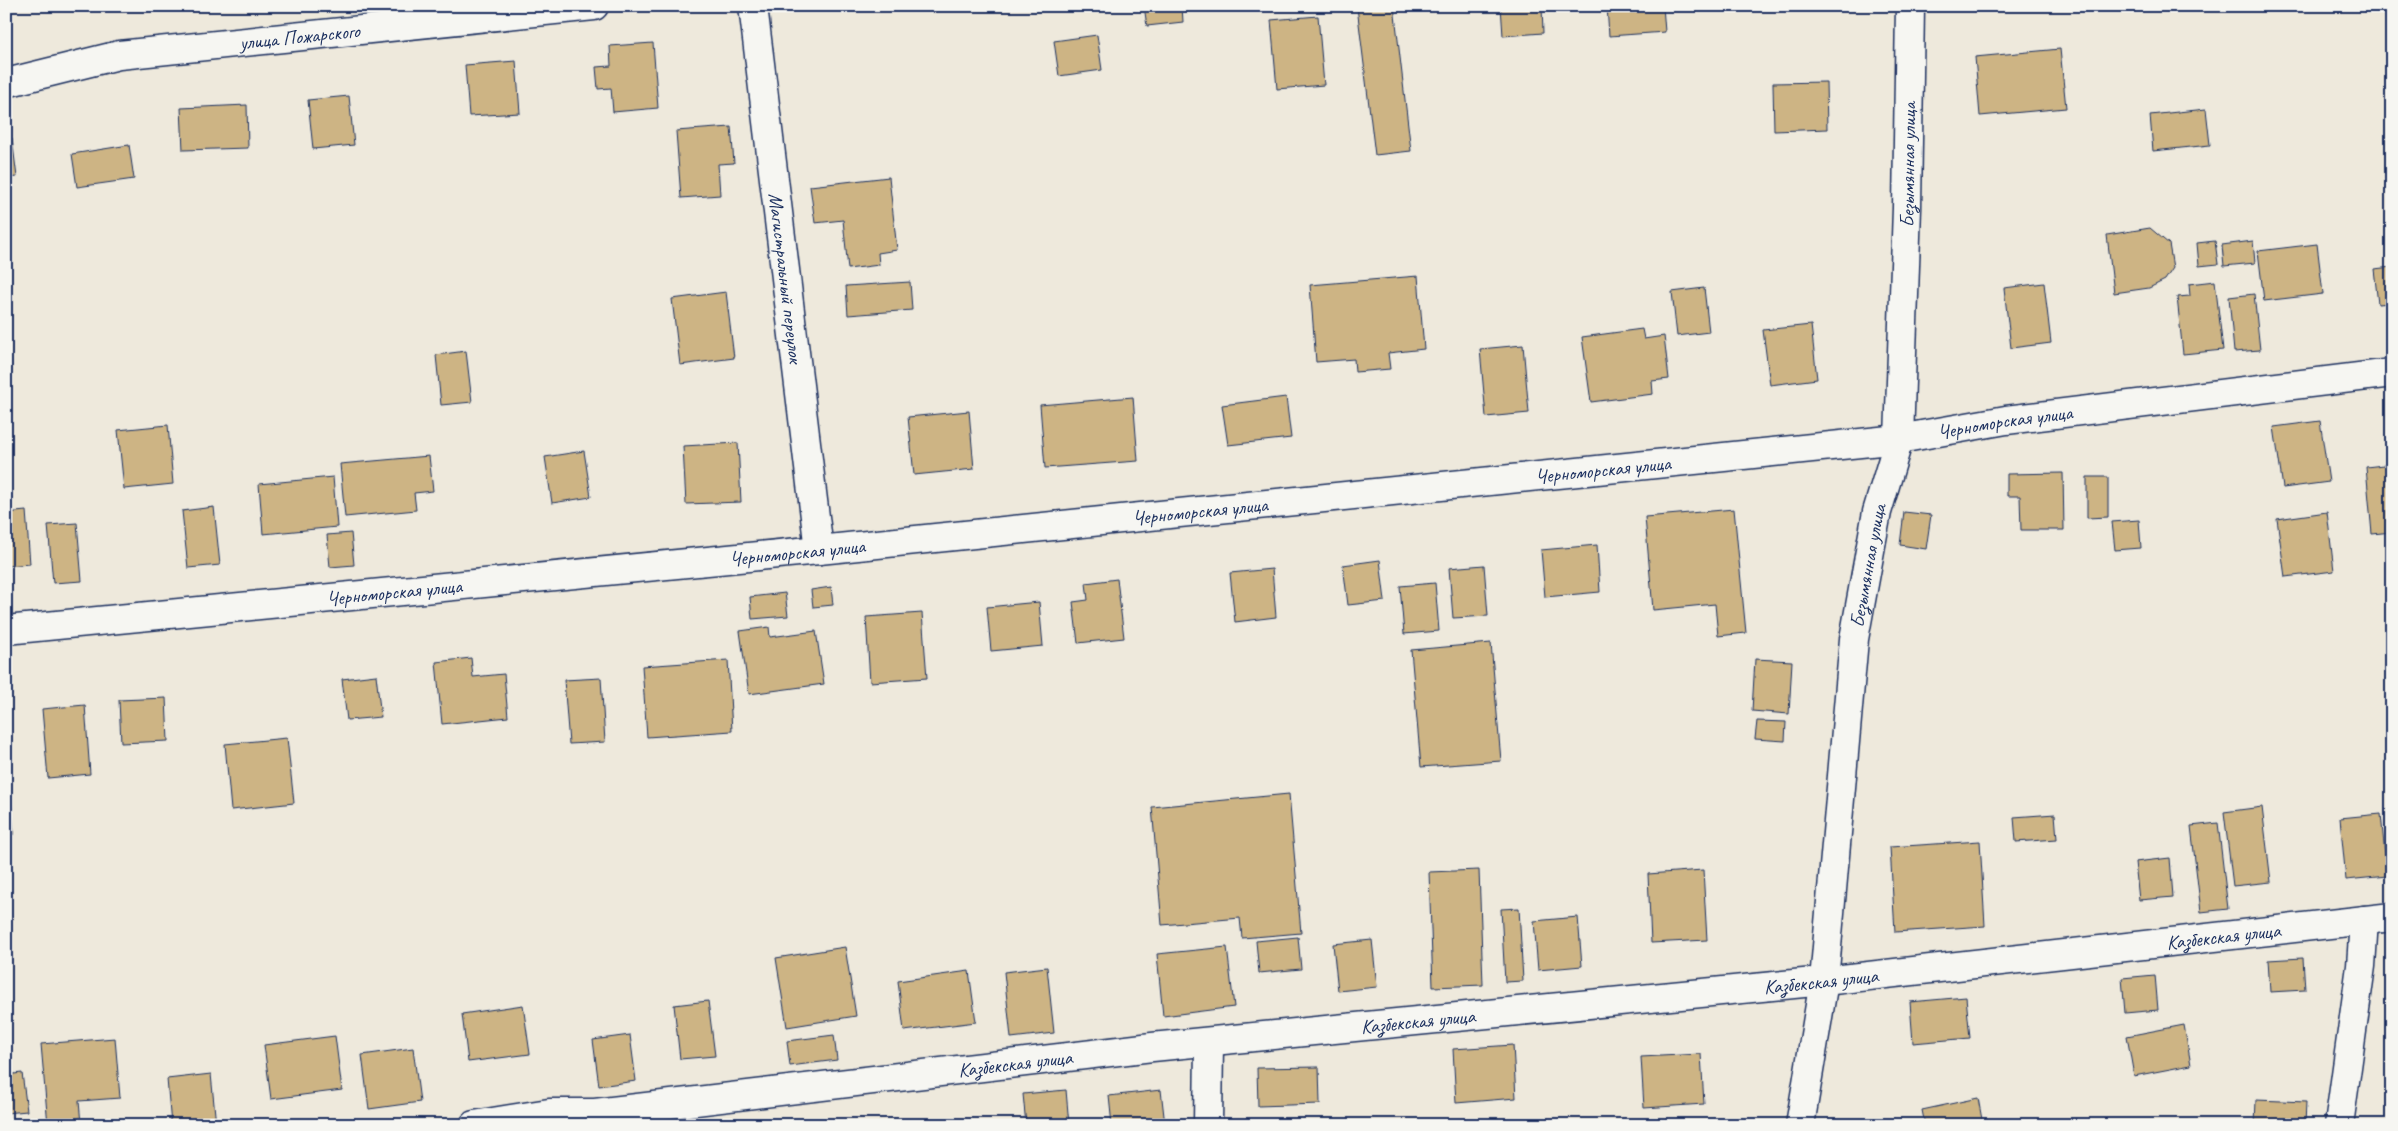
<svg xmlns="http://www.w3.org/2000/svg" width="2398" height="1131" viewBox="0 0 2398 1131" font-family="Caveat,sans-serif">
<rect width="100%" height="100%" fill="#eee9dc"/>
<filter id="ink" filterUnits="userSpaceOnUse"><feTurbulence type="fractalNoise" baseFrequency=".02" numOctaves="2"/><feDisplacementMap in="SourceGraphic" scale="10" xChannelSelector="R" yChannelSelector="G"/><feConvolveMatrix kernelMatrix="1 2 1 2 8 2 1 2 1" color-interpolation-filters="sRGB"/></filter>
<g filter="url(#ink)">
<path fill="#cdb484" stroke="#1b2f5e" d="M1144 6H1182L1183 22 1147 26Z
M1394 6 1411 151 1375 155 1357 7Z
M1501 6H1542L1543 33 1503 36Z
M1607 6H1663L1665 32 1609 36Z
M1318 16 1324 85 1277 89 1271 20Z
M1097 35 1102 70 1059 76 1054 41Z
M653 43 658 108 613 112 611 88 598 89 596 67 611 66 610 46Z
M2060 49 2066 108 1980 116 1975 57Z
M516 61 520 113 469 116 465 65Z
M1826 82 1827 129 1774 131 1773 83Z
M349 96 354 145 313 149 308 100Z
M247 105 248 148 183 150 181 108Z
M2206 109 2210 145 2153 151 2150 115Z
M731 127 734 163 718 164 720 195 681 198 676 131Z
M12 138 17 177 6 178V139Z
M129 145 134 179 77 187 72 154Z
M889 177 897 250 878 253 879 265 848 269 843 220 815 223 810 186Z
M2150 228 2169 244 2173 268 2165 280 2149 288 2114 293 2107 235Z
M2215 241 2218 264 2199 266 2197 243Z
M2253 241 2255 263 2224 266 2222 245Z
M2317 244 2323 294 2264 301 2258 251Z
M2392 267V303L2378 304 2374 269Z
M1418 276 1424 349 1388 353 1390 369 1355 372 1354 359 1316 362 1310 285Z
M2215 281 2223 350 2183 354 2177 297 2190 296 2189 284Z
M910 282 912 310 848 315 846 286Z
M2044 283 2051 343 2011 348 2004 288Z
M1704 288 1709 332 1677 336 1672 292Z
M726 292 734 358 680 365 672 299Z
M2254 294 2260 350 2234 352 2229 297Z
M1811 325 1817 379 1770 385 1763 330Z
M1642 329 1644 339 1664 336 1669 379 1652 381 1653 394 1591 402 1582 337Z
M1523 345 1529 413 1486 417 1480 349Z
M466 351 472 402 441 405 436 355Z
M1133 397 1138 461 1045 468 1040 405Z
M1286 397 1291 438 1228 445 1222 405Z
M969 411 974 469 914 475 908 417Z
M2320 421 2329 482 2283 488 2274 427Z
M168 425 173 484 124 489 118 430Z
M738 443 741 502 686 504 683 446Z
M584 451 591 497 552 503 545 457Z
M429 456 433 491 414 493 416 510 345 517 340 464Z
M2392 464V532L2372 534 2366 467Z
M2063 473 2064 530H2021L2020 496H2007V474Z
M333 477 337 527 263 534 259 484Z
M2087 477H2108V517L2087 518Z
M214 507 220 565 188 568 182 511Z
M1734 509 1746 633 1718 636 1715 604 1653 610 1645 517Z
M26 511 30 564 6 566V513Z
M1904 512 1931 515 1926 549 1900 545Z
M2327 512 2334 571 2285 577 2277 519Z
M2139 520 2141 548 2115 550 2112 522Z
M77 523 82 581 53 583 48 525Z
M351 533 354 565 330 567 327 535Z
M1597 545 1600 592 1545 597 1541 550Z
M1380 560 1385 601 1348 605 1343 565Z
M1484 565 1488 616 1453 618 1449 568Z
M1272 569 1276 617 1235 622 1230 573Z
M1117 579 1124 638 1078 643 1073 602 1088 600 1086 583Z
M1435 583 1439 631 1404 634 1400 586Z
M831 587 833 605 813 607 811 590Z
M785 593 788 616 752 619 750 597Z
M1039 602 1043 646 991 651 987 607Z
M922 613 927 678 870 682 866 617Z
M769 627 770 637 816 631 824 684 749 694 740 631Z
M1491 643 1501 761 1421 767 1411 650Z
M471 658 473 677 504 674 508 717 442 724 436 662Z
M1755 659 1792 661 1789 714 1752 711Z
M728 660 732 731 647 737 642 666Z
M376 675 381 717 347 720 342 679Z
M601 678 605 742 569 744 564 680Z
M166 698 168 741 121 743 119 700Z
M85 705 90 774 48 778 42 709Z
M1757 721 1786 722 1785 741 1755 739Z
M287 738 294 803 231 810 225 744Z
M9 775 14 834 6 835V776Z
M1289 794 1301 933 1242 938 1240 918 1162 925 1152 807Z
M2262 807 2271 882 2233 886 2224 812Z
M2055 814 2057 839 2016 842 2014 817Z
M2381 814 2387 876 2346 880 2340 818Z
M2218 823 2228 909 2201 912 2191 826Z
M1980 841 1985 926 1895 932 1890 847Z
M2170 858 2173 897 2139 900 2135 862Z
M1479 870 1483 985 1433 987 1429 872Z
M1703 870 1707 940 1651 943 1648 874Z
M1519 908 1523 981 1505 982 1501 909Z
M1578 917 1582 966 1538 970 1534 921Z
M1298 937 1301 969 1259 973 1256 941Z
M1372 940 1377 987 1338 991 1333 944Z
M845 947 856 1016 787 1027 776 958Z
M1227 947 1234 1007 1163 1016 1157 954Z
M2391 957H2392V993H2390Z
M2303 958 2305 990 2270 992 2268 960Z
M1047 967 1054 1033 1011 1038 1004 972Z
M969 971 976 1022 904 1031 898 981Z
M2155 975 2158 1010 2125 1013 2122 978Z
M1966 997 1970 1038 1913 1043 1910 1002Z
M708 1001 715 1056 680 1059 674 1005Z
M523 1005 530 1054 468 1062 462 1014Z
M2184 1025 2191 1065 2134 1076 2127 1036Z
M630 1035 636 1081 599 1086 593 1040Z
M834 1035 837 1060 790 1066 787 1041Z
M335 1036 342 1090 271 1099 264 1045Z
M115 1038 120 1098 79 1101 81 1124 48 1125 41 1044Z
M1513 1045 1516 1098 1456 1103 1453 1049Z
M413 1048 420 1102 369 1109 362 1055Z
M1701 1054 1704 1104 1644 1108 1641 1057Z
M1319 1067 1320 1104 1258 1106 1257 1068Z
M22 1073 27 1111 6 1113V1075Z
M211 1074 216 1125H171L167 1079Z
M1066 1090 1069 1125H1026L1023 1094Z
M1161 1090 1165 1125H1112L1109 1096Z
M1978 1098 1983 1125H1925L1922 1110Z
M2256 1100 2306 1102 2305 1125H2255Z
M914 1120V1125H872V1124Z"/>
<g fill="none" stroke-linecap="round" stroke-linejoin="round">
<defs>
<g id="minor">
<path id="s1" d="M753 6 819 550"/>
<path id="s2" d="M6 83 119 55 594 6"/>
<path id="s3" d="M6 630 819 550 1899 439 2006 420 2392 373"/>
<path id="s4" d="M474 1125 549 1113H595L1152 1047 1824 981 2392 917"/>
<path d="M1208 1125 1209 1043"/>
<path id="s5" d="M1800 1125 1824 981 1854 639 1877 512 1899 439 1907 208 1910 6"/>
<path d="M2339 1125 2361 966 2364 920"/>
</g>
</defs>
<use href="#minor" stroke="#1b2f5e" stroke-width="31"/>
<use href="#minor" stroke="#f6f6f2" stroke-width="28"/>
</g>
</g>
<g text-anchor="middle" stroke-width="4" stroke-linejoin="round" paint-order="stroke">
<g font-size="20" fill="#1b2f5e" stroke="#f6f6f2">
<text dy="7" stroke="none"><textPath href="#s2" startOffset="298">улица Пожарского</textPath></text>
<text dy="7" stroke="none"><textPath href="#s5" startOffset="969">Безымянная улица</textPath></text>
<text dy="7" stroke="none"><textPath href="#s1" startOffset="274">Магистральный переулок</textPath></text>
<text dy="7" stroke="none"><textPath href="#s3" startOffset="2010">Черноморская улица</textPath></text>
<text dy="7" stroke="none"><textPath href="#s3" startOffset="1605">Черноморская улица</textPath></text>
<text dy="7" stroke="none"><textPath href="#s3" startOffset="1200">Черноморская улица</textPath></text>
<text dy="7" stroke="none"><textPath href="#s3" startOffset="795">Черноморская улица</textPath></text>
<text dy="7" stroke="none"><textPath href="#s5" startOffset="564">Безымянная улица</textPath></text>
<text dy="7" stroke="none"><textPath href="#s3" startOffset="390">Черноморская улица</textPath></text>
<text dy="7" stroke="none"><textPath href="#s4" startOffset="1760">Казбекская улица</textPath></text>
<text dy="7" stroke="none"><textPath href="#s4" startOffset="1355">Казбекская улица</textPath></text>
<text dy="7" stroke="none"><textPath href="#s4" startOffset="950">Казбекская улица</textPath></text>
<text dy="7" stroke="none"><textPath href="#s4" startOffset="545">Казбекская улица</textPath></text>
</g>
</g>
<rect width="2398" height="1131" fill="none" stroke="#f6f6f2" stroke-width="25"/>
<rect x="12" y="12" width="2373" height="1106" fill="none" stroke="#1b2f5e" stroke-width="2" filter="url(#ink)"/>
</svg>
